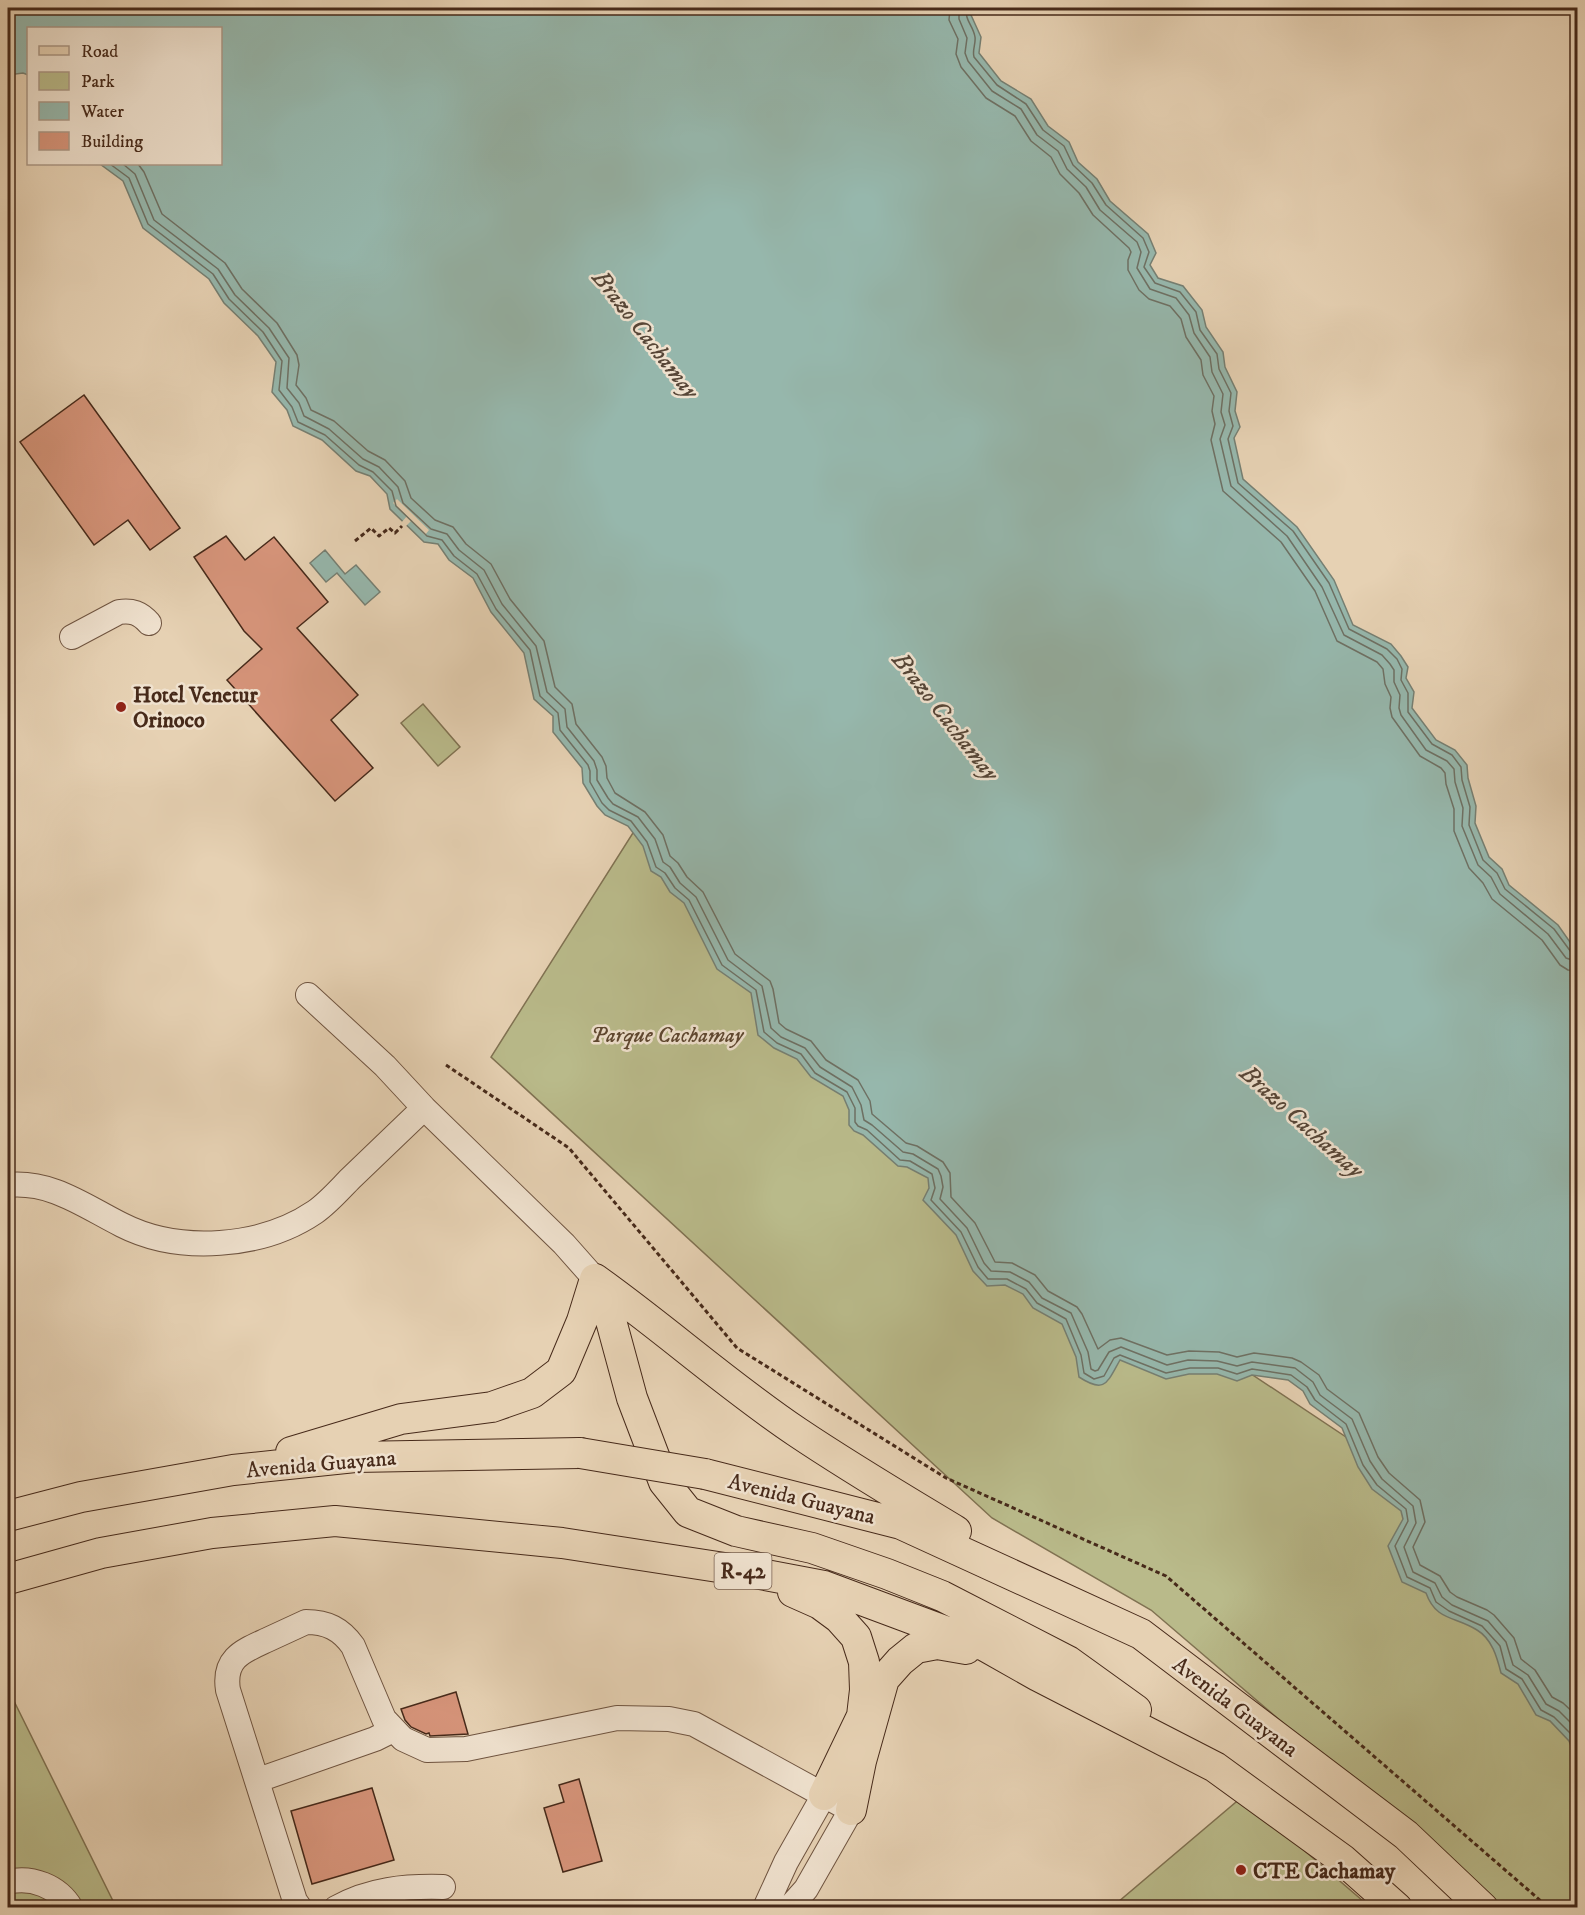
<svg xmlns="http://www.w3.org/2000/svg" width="1585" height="1915" viewBox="0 0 1585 1915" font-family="'IM FELL DW Pica',serif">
<rect width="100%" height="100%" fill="#e6d1b3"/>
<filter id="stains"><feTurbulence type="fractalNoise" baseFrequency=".00333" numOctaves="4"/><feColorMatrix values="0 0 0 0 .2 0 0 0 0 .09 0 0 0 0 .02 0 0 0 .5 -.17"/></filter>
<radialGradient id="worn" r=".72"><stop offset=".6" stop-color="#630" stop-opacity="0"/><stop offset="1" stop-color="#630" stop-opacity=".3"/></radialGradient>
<path fill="#b9ba8a" stroke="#807252" stroke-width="1.5" d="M423 704 460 747 438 766 401 723Z
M650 806 999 1206 1415 1483 1577 1694V1907H1498L1151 1610 992 1518 491 1057Z
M8 1689 116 1907H8Z
M1242 1797 1370 1907 1111 1908Z"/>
<path fill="#96b7ac" stroke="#767f72" stroke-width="1.5" d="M8 8H973L971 15 981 37 979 53 1001 81 1031 99 1048 126 1069 142 1078 162 1097 179 1110 201 1148 234 1156 253 1150 265 1158 278 1183 286 1202 310 1206 327 1223 352 1225 367 1237 392 1235 411 1240 427 1234 438 1243 479 1297 527 1334 580 1353 625 1391 644 1401 656 1408 667 1406 678 1414 692 1412 708 1436 740 1455 750 1467 765 1468 778 1476 806 1475 823 1489 857 1502 869 1509 885 1558 925 1577 952V1761L1569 1741 1550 1721 1536 1715 1518 1684 1501 1673C1497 1657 1492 1639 1477 1630 1455 1616 1436 1621 1426 1593L1402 1582 1388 1546 1403 1519 1401 1511 1372 1489 1358 1467 1342 1428 1310 1404 1303 1391 1288 1380 1252 1375 1237 1381 1217 1374H1189L1166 1379 1120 1360C1107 1383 1105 1394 1079 1377L1076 1357 1062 1324 1033 1308 1023 1294 1005 1285 987 1286 973 1271 956 1235 923 1200 929 1188 928 1178 907 1167 898 1166 863 1135 854 1131 849 1125V1110L843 1096 811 1077 797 1059 774 1048 758 1035 751 993 717 969 684 903 670 892 661 877 651 871 643 846 628 826 605 815 597 806 583 783 582 768 553 732V716L534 699 524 653 491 612 473 578 449 560 438 544 424 542 390 509 387 494 370 476 356 471 322 440 293 426 287 410 272 392 276 362 258 336 224 303 209 279 143 228 123 181 100 164H220V28H28V75L23 73 8 75Z
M325 550 345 574 356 565 380 592 365 605 337 573 326 582 310 563Z"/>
<path fill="#e6d1b3" d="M397 499 429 530 425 535 411 521 405 527 401 523 407 516 393 503Z"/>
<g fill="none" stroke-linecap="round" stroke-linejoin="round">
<path stroke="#6e7063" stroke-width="1.5" d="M950 8 949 20 958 39 956 54 961 67 986 98 1015 116 1031 141 1051 157 1060 174 1079 193 1093 215 1129 248 1131 252 1128 260V270L1139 290 1149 299 1170 306 1181 319 1186 337 1201 360 1203 375 1214 396 1212 411 1215 424 1211 440 1223 491 1281 542 1315 591 1337 641 1377 662 1383 669 1385 684 1391 697 1390 708 1392 717 1420 756 1441 768 1445 773 1446 784 1454 809V831L1469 868 1483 883 1492 899 1542 940 1560 965 1568 970 1578 971
M959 8V19L967 38 965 53 968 61 992 91 1021 109 1037 135 1058 151 1067 169 1086 187 1100 210 1137 242 1141 252 1137 268 1150 289 1176 298 1189 315 1194 333 1210 357 1212 372 1223 394 1221 412 1225 425 1220 439 1231 486 1287 536 1322 587 1344 635 1382 655 1390 664 1394 670V682L1400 695 1399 708 1401 715 1426 750 1447 761 1454 769 1455 782 1463 808 1462 826 1478 865 1491 877 1500 894 1548 934 1566 958 1578 962
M967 8C964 20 973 25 975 37 976 44 972 50 974 57L997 85 1026 104 1043 130 1064 146 1073 165 1092 183 1106 205 1143 238 1149 252 1144 267 1155 283 1180 292 1196 312 1200 330 1217 354 1219 369 1231 393 1229 411 1233 426 1228 439 1238 483 1293 531 1329 583 1349 629 1387 649 1397 659 1402 669 1401 680 1408 693V712L1432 744 1452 755 1461 767 1462 780 1470 807 1469 825 1483 860 1497 873 1505 889 1554 929 1571 952 1578 955
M110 164 129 178 148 224 213 274 229 299 263 332 282 361 279 390 292 407 298 422 325 435 359 465 373 472 392 491 396 506 427 536 442 540 454 556 477 574 496 609 530 650 540 696 558 713 560 730 588 765 590 771V782L602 803 609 810 631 821 647 842 656 867 665 873 675 888 689 900 722 965 756 990 764 1032 777 1043 801 1054 815 1073 847 1092 855 1108V1122L858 1126 867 1130 900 1160 910 1161 932 1174 935 1188 931 1200 961 1232 978 1267 988 1279H1007L1026 1289 1037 1303 1066 1319 1081 1355 1084 1373 1094 1379 1104 1376 1114 1358 1120 1355 1166 1373 1190 1368H1218L1237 1374 1252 1369 1291 1375 1307 1387 1315 1400 1346 1424 1363 1465 1377 1485 1406 1509 1408 1521 1395 1546 1407 1577 1430 1588 1436 1602 1449 1611 1482 1626 1500 1646 1506 1669 1522 1679 1541 1710 1554 1717 1574 1737 1578 1745
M123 164 135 174 154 220 218 269 235 295 269 328 289 358 287 388 299 403 304 416 329 429 363 459 379 467 398 487 403 503 431 529 447 534 459 550 484 570 502 604 536 646 547 692 565 709 567 727 594 761 597 770V780L608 798 613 804 638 817 655 839 663 862 670 867 680 883 696 897 728 960 762 986 771 1028 781 1037 805 1048 820 1067 852 1087 861 1105 864 1120 872 1125 903 1152 913 1154 938 1169 941 1176 943 1187 940 1199 967 1228 984 1263 991 1271 1010 1272 1029 1282 1042 1298 1071 1313 1088 1352 1091 1369 1095 1371 1098 1370 1109 1352 1121 1347 1167 1365 1188 1360 1217 1361 1237 1366 1252 1362 1295 1368 1313 1382 1320 1395 1352 1419 1370 1461 1382 1479 1413 1506 1416 1523 1404 1547 1413 1572 1435 1583 1442 1597 1452 1605 1488 1621 1506 1642 1513 1665 1528 1675 1546 1704 1559 1711 1578 1730
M138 164 144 172 162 214 225 263 242 289 277 323 297 355 299 365 296 385 306 398 311 410 334 421 368 451 385 460 405 481 411 498 435 520 453 527 466 544 491 564 510 599 544 641 555 687 572 704 576 724 602 757 606 766 607 778 615 793 645 812 663 835 670 856 678 863 687 877 703 892 735 954 770 981 773 989 779 1023 786 1029 811 1041 826 1060 858 1080 870 1101 872 1114 906 1143 917 1146 943 1162 950 1173 951 1197 975 1223 995 1262 1012 1263 1035 1275 1048 1291 1077 1307 1082 1314 1098 1349 1110 1340 1121 1338 1167 1355 1189 1351 1219 1352 1237 1357 1254 1353 1292 1358 1301 1362 1319 1375 1327 1389 1359 1413 1378 1457 1389 1473 1420 1500 1425 1522 1413 1547 1420 1565 1440 1576 1450 1592 1457 1597 1487 1610 1494 1615 1514 1638 1521 1659 1535 1670 1552 1697 1563 1703 1578 1717"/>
</g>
<path fill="#d6947a" stroke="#472a1a" stroke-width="1.5" d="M84 395 180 528 150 550 128 520 94 545 20 442Z
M226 536 245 560 274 537 328 602 297 628 358 695 331 720 373 768 335 801 227 680 262 649 244 631 194 557Z
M456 1692 468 1734 430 1736 429 1733 426 1734 411 1727 405 1720 401 1709Z
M579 1779 602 1861 563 1872 544 1808 564 1802 559 1785Z
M372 1788 394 1860 312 1884 291 1811Z"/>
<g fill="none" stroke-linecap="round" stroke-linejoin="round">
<defs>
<path id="minor" d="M72 637 119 612C132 610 140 613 149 623
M308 995 385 1066 424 1108 564 1244 595 1279
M8 1185C52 1181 84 1206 122 1225 179 1254 262 1248 315 1212 328 1203 340 1189 351 1178 376 1154 400 1131 424 1108
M258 1780 375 1739 393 1730
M8 1882C31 1876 58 1886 71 1908
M300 1908 295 1901 228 1690C223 1658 243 1651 267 1640 280 1634 293 1628 306 1622 327 1622 341 1629 353 1646L384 1719 403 1739 427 1750 466 1749 617 1718 669 1719 694 1724 851 1810 806 1889 789 1908
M336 1908C370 1889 405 1886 443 1887
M765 1908 786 1862 824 1795"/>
<path id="major" d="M595 1279 610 1317 632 1398 664 1482 688 1512 736 1531 812 1548 887 1574 942 1596 1068 1661 1136 1710
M595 1279C664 1328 727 1385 797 1432 849 1467 903 1499 956 1531
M291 1452 401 1419 492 1407 532 1393 561 1371 582 1321 595 1279
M705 1474 901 1524 1141 1634 1406 1835 1483 1908
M8 1516 81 1497 233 1470 355 1457 580 1453
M8 1579 101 1553 212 1533 335 1521 562 1543 744 1571 824 1586 985 1646 1038 1676 1215 1767 1343 1860 1397 1908
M793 1592 820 1604 839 1618 856 1637 864 1662 865 1690 862 1716 824 1795
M851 1810 861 1761 884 1679 900 1661 916 1648 937 1644 966 1649"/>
</defs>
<use href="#minor" stroke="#6f5440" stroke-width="26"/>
<use href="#major" stroke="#472a1a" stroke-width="32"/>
<path stroke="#472a1a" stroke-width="3" stroke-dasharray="4.5 3" stroke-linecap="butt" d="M355 541 371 528 379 536 389 528 395 533 402 526
M446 1065 569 1148 737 1348 946 1478 1166 1576 1549 1908"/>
<use href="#minor" stroke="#efe1ce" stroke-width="24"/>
<use href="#major" stroke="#e6d1b3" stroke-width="30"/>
<defs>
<path id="major-bridge" d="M580 1453 705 1474"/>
</defs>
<use href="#major-bridge" stroke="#472a1a" stroke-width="32" stroke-linecap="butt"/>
<use href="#major-bridge" stroke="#e6d1b3" stroke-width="30"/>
</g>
<g fill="#8f2418" stroke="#efe1ce" stroke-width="2">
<circle cx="121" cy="707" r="6"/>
<circle cx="1241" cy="1870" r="6"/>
</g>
<g text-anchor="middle" stroke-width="5" stroke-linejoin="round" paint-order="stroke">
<rect fill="#efe1ce" stroke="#796150" stroke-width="1.5" x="714.5" y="1553" width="57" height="36" rx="4.5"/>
<g font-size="21" font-weight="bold" fill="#472a1a">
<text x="743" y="1578">R-42</text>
</g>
<g font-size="22" font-weight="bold" fill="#472a1a" stroke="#efe1ce" text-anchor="start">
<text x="133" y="702">Hotel Venetur<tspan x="133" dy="25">Orinoco</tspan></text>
<text x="1253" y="1878">CTE Cachamay</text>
</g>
<g font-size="22" font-style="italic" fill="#5e4730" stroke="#efe1ce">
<text x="667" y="1042">Parque Cachamay</text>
</g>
<g font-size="22" fill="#472a1a" stroke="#efe1ce">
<text transform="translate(321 1463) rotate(-5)" y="8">Avenida Guayana</text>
<text transform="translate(802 1498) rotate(14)" y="8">Avenida Guayana</text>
<text transform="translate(1236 1706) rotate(37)" y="8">Avenida Guayana</text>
</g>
<g font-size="24" font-style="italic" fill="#574637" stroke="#efe1ce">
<text transform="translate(646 334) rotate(52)" y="8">Brazo Cachamay</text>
<text transform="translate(946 716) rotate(52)" y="8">Brazo Cachamay</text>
<text transform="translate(1302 1121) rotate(42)" y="8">Brazo Cachamay</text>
</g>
</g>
<rect width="1585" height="1915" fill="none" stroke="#e6d1b3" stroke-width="30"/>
<rect x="9" y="9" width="1567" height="1897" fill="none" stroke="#472a1a" stroke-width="3"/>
<rect x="15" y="15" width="1555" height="1885" fill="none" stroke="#472a1a" stroke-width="1.5"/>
<rect x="27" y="27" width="195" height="138" fill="#efe1ce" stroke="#ac9886" stroke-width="1.5"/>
<rect x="39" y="46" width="30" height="9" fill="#e6d1b3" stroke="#ac9886" stroke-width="1.5"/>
<text x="81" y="57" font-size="18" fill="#472a1a">Road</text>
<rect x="39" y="72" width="30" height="18" fill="#b9ba8a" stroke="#ac9886" stroke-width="1.5"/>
<text x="81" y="87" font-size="18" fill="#472a1a">Park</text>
<rect x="39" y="102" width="30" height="18" fill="#96b7ac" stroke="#ac9886" stroke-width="1.5"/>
<text x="81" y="117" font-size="18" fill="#472a1a">Water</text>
<rect x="39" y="132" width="30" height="18" fill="#d6947a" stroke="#ac9886" stroke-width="1.5"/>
<text x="81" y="147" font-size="18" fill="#472a1a">Building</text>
<rect width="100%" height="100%" filter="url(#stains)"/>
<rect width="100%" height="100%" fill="url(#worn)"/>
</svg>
